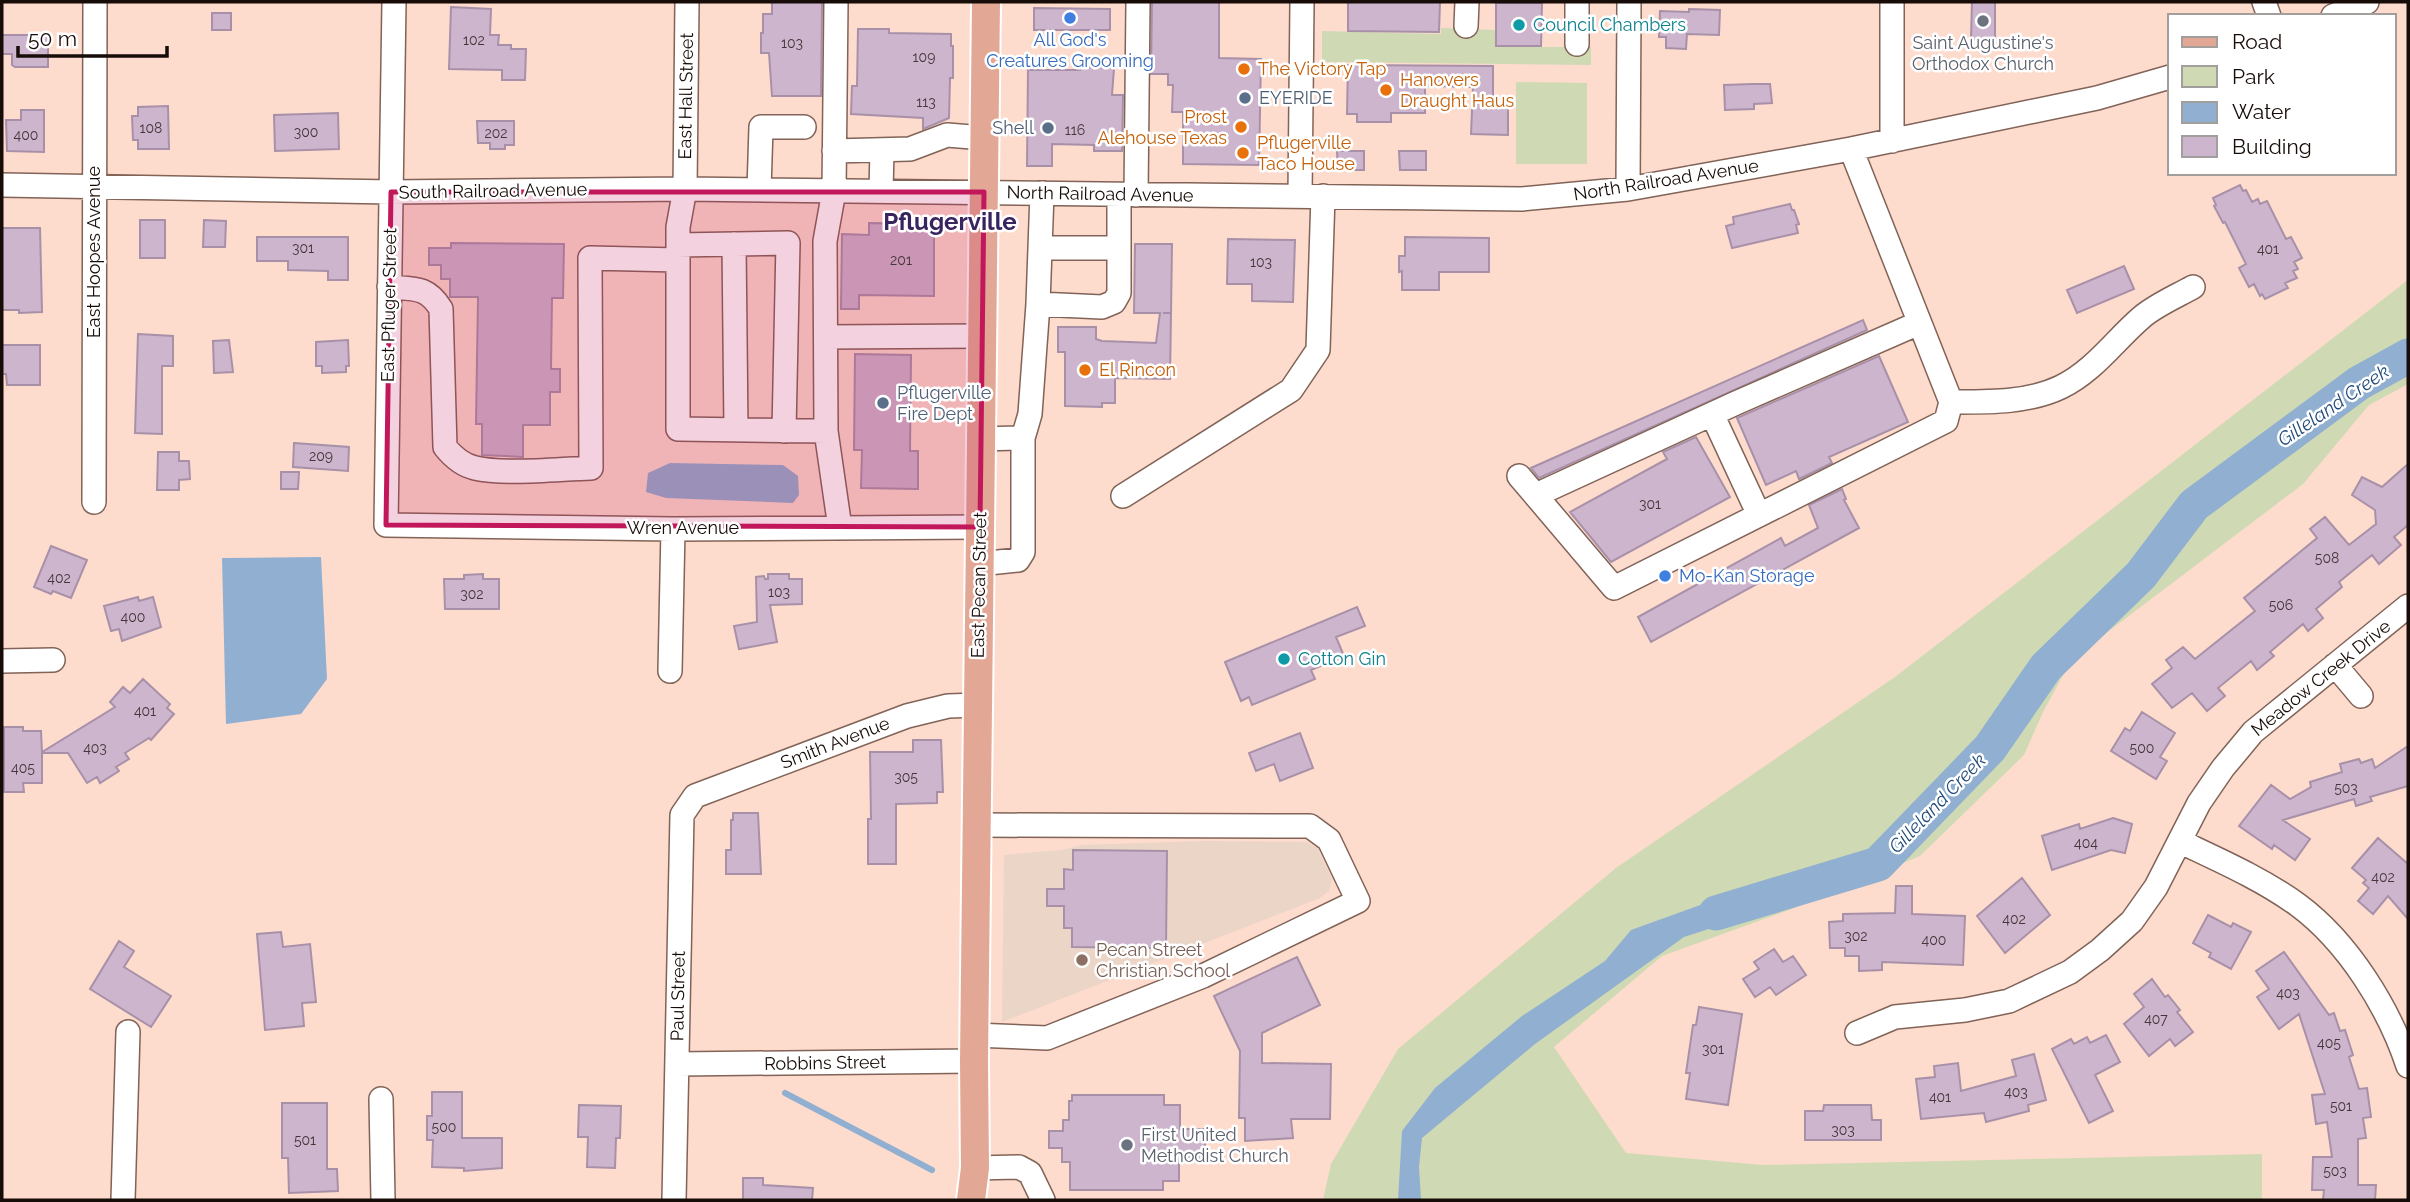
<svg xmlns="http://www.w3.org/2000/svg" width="2410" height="1202" viewBox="0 0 2410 1202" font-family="Raleway,sans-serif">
<rect width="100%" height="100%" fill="#fddbcd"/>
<path fill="#ead5c7" d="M1206 841 1307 842 1318 849 1332 879 1329 891 1320 898 1002 1022 1004 855 1062 850 1082 845Z"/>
<path fill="#cfdab4" d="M1441 28 1495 30V47H1591V65L1322 62V31L1441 34Z
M1516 82 1587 83V164H1516Z
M2408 280V384L2369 405 2303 484 2072 659 2043 712 2024 755 1920 856 1797 907 1662 956 1554 1047 1626 1153 1763 1165 2262 1154V1200H1323L1331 1164 1398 1049 1616 868 1895 677Z"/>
<path fill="#91afd0" d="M670 463 783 465 798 476 799 495 793 503 666 498 646 492 648 473Z
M321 557 327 679 301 714 226 724 222 558Z
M1764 882 1761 912 1684 937 1535 1044 1422 1138 1419 1167 1421 1200H1398L1402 1131 1435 1088 1522 1016 1605 961 1631 930Z"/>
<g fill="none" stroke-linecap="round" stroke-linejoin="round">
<path stroke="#91afd0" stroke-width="6" d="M785 1093 932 1170"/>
<path stroke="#91afd0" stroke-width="35" d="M1716 913 1878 864 1990 748 2046 667 2141 575 2194 505 2359 383 2408 356"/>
</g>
<path fill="#cdb5ce" stroke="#a891a8" stroke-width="2" d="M772 2H822L821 96H772L769 53H761V33H763V14H772Z
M1152 2H1219V58L1261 59 1259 165 1183 164V112H1172L1173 85H1168V74H1151Z
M1348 2H1440L1439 32 1348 31Z
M1972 2H1995V40L1971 39Z
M1496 3H1542L1541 46H1496Z
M451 7 491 9 490 35H499L498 45H511V49H526L525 80H502V70L449 69Z
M1034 8 1110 9V30H1034Z
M1689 9 1720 10 1719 35 1687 34 1686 49 1666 48V37H1659L1660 11 1689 12Z
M212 13H231V30H212Z
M858 29H889V33L951 34V46H953V78H950L949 118 923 129V118L851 114 852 86H857Z
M2 35H48V67H15L12 65V54H2Z
M1348 65 1493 66V108H1508V135L1471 134 1473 87 1425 86V113H1391V122H1357V114H1347Z
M1081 67 1114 68 1112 95H1123L1122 151H1094V145L1052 144V166H1027L1028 70H1080Z
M1753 84H1770L1772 103 1754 104V109L1725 110 1724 85Z
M168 106 169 149H138V140H133L132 116H138V107Z
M21 110H44V152L7 151 6 120H21Z
M338 113 339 149 275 151 274 115Z
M477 121H514V145H505V149H490V143H478Z
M1337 151H1364V170H1338Z
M1399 151H1426V170H1400Z
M2240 185 2243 191 2246 190 2252 202 2258 199 2260 204 2267 201 2286 239 2291 237 2302 258 2294 262 2298 269 2293 271 2297 278 2285 283 2288 288 2265 299 2262 294 2260 296 2254 284 2249 287 2239 268 2246 264 2225 222 2223 223 2214 206 2216 205 2213 198Z
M1790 204 1792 210H1794L1799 224 1796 225 1798 233 1732 248 1726 226 1734 224 1733 217Z
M140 220H165V258H140Z
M204 220 226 221 225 247H203Z
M869 223 934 224V296L859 295V309H841L842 234 869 235Z
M2 228H40L42 312 19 313V310H2Z
M257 237H348V280H328V271L288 270V261H257Z
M1405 237 1489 238V272H1439V290H1402V271L1399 272V256H1405Z
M1228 239 1295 240 1293 302 1252 301V284H1227Z
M451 243 564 244 563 298H552L551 369H560V392H550V425H523V457L482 455V424H476L478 297H450V279H441V265H429V248H451Z
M1135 244H1172L1171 313H1163H1171L1170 379 1115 378V403H1102V407L1065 406V352H1058V327H1096V339L1102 341 1156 343 1160 313H1134Z
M2124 266 2134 289 2077 313 2067 290Z
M1863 320 1867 330 1539 478 1531 468Z
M138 334 173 336V366H162V434L135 433Z
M229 340 233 372 214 373 213 341Z
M348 340 349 366H346V372L322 373V366H316V342Z
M2 345H40V385H7L6 374H2Z
M855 354 911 355 910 451H918V489L861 488 862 450H854Z
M1879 356 1908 422 1829 457 1832 463 1799 479 1796 471 1766 485 1737 418Z
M1696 437 1730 497 1611 562 1570 512 1667 459 1663 452Z
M294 443 349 447 348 471 293 467Z
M158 452H179V461H189L190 479 179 480V490H157Z
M2408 464V525L2394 537 2401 545 2379 564 2372 555 2339 582 2342 587 2316 609 2323 618 2308 631 2303 624 2270 652 2274 656 2257 670 2251 661 2218 688 2225 696 2207 711 2192 693 2172 708 2152 684 2172 668 2166 660 2183 647 2195 659 2255 611 2244 598 2317 538 2310 529 2325 517 2349 545 2376 524 2375 510 2352 495 2362 477 2382 487Z
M281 472H299L298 489H281Z
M1842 489 1846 499 1844 500 1859 528 1651 642 1638 617 1781 538 1785 546 1818 528 1809 505Z
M51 546 87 560 71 598 53 591 51 594 34 587Z
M483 574V579H499V609H445L444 579H464V575Z
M768 574H789V579H802V604L770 605 777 642 739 649 734 626 757 622 756 577 764 576 765 579H768Z
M138 597 139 601 153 597 161 627 122 641 119 629 111 631 104 606Z
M1357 607 1365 626 1336 637 1344 656 1311 670 1315 679 1252 705 1249 697 1241 701 1225 662Z
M143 679 170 704 167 708 174 714 151 740 149 738 125 753 129 759 116 767 119 771 100 783 97 777 87 783 68 753H42V783H23L24 792H4V727H23V731H41L42 752 115 707 110 702 123 687 130 693Z
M2142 712 2175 733 2160 757 2167 761 2156 779 2111 751 2125 728 2130 731Z
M1300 733 1313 768 1280 781 1274 764 1256 771 1249 753Z
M913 740H941L943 792H937V803L896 804V864H868V819H871L870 752H913Z
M2408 746V786L2370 797 2372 801 2356 806 2354 799 2283 820 2310 839 2295 860 2274 845 2272 849 2239 826 2271 785 2290 799 2311 787 2310 782 2342 772 2340 764 2359 759 2361 763 2372 759 2375 768Z
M733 813H758L761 874H726V850H731V820H733Z
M2113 818 2132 824 2125 853 2111 850 2052 870 2042 836 2079 824 2080 829Z
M2378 838 2408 864V919L2388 896 2373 914 2358 901 2369 888 2363 883 2366 880 2352 868Z
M1073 850 1167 851 1166 948 1072 947V928H1064V906H1047V889H1064V869L1073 870Z
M2022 878 2050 915 2005 953 1977 916Z
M1896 886H1912V914L1965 916 1963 965 1882 962V970L1859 971V956H1845V948H1830L1829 922 1843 921V914L1895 913Z
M2208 915 2231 927 2233 923 2251 932 2231 969 2209 957 2211 953 2193 943Z
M281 932 283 947 310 944 316 1002 302 1003 304 1026 265 1030 257 934Z
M119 941 134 951 124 967 171 996 151 1027 90 989Z
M1774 949 1783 962 1793 956 1806 975 1776 995 1770 987 1755 997 1743 979 1759 969 1754 962Z
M2284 952 2329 1015 2334 1013 2340 1031 2345 1030 2353 1055 2349 1057 2359 1089 2367 1088 2371 1117 2363 1118 2366 1138 2358 1139V1185H2376L2375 1200H2323L2324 1190H2312L2313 1157H2332L2327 1122 2316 1124 2312 1095 2325 1094 2299 1014 2279 1029 2257 997 2269 989 2256 971Z
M1297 957 1320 1005 1262 1033V1063L1331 1064 1330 1119H1291L1293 1138 1245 1141V1118H1239L1240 1051 1214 996Z
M2152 979 2165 997 2168 995 2180 1010 2177 1012 2193 1032 2175 1046 2170 1039 2149 1056 2124 1024 2144 1007 2134 994Z
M1699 1007 1742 1014 1728 1105 1686 1099 1690 1073H1686L1693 1025H1696Z
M2106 1035 2120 1062 2095 1075 2113 1111 2089 1123 2052 1049 2071 1039 2074 1044 2087 1037 2090 1043Z
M2034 1054 2046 1100 2028 1105 2029 1111 1986 1122 1984 1113 1921 1119 1916 1079 1935 1077 1934 1066 1958 1063 1961 1091 2016 1076 2012 1060Z
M432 1092H462V1138H502V1168L464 1171V1168L432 1167 433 1140H427V1116H432Z
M1072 1095H1164V1105H1180V1129H1205V1159H1179V1181H1163V1190H1070V1162H1062V1148H1049V1131H1063V1120H1069V1101H1072Z
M282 1103H327V1169H337L338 1191 289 1193 288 1158H282Z
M579 1105 621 1106 620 1138H616L615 1168 587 1167 588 1137H578Z
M1824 1105H1871L1872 1120H1881V1140H1805V1111H1823Z
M743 1178H763V1185L813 1188 812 1200H743Z"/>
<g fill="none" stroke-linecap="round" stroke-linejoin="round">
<defs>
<path id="minor" d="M394 2 386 525 673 529 980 527
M687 2 685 189 678 227V429L826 431
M836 2 834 191 825 241 826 431 840 528
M2264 2 2269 16
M2333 16 2367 2
M1466 26 1467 2
M1577 44V2
M1892 141V2
M834 151 910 149 947 135 984 138
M2 185 391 192 685 189 1522 199 1628 189 1851 149 2097 98 2170 77
M1628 189 1629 2
M759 190 761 127H804
M881 191 882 150
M1136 195 1138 2
M1300 196 1302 2
M734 244 736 430
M678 245 788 243 784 431
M1040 248H1119
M389 287C414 289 427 286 441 309L445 447C453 457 462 465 475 468 506 475 558 469 591 468L590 258 678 260
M1038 304 1042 193
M826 337 982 336
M1951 402C1987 402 2028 403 2061 387 2094 371 2115 340 2142 317 2156 305 2177 296 2193 287
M1712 414 1759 515
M980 439 1023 438 1030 414 1038 304 1102 307 1114 302 1119 293V195
M1519 476 1614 588 1946 421 1951 402 1851 149
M1536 495 1736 403 1919 323
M1123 496 1291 390 1318 350 1323 196
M94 502 95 2
M979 564 1018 560 1023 552V438
M2 661 53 660
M2335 665 2361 696
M670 671 673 529
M2181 842C2221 861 2262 879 2298 905 2348 942 2389 1008 2408 1066
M1857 1033 1895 1017 1965 1010 2009 1001 2070 972 2100 950 2132 921 2156 887 2199 803 2223 768 2253 732 2408 606
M974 1035 1047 1038 1203 976 1358 901 1329 840 1310 826 976 825
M677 1064 974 1061
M381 1099 383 1200
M975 1168 1019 1167 1030 1173 1043 1200
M123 1200 128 1032
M674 1200 682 815 695 796 907 716 948 706 978 705"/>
<path id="major" d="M971 1200 975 1168 974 1061 986 2"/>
</defs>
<use href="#minor" stroke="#816357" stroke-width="26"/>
<use href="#major" stroke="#fff" stroke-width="32"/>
<use href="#minor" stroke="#fff" stroke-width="23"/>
<use href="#major" stroke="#e3a895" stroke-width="28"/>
</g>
<path fill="#c2185b" fill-opacity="0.2" stroke="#c2185b" stroke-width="5" stroke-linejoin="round" d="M391 192H984L980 527 386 525Z"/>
<g fill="#3f7fe0" stroke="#fff" stroke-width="2.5">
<circle cx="1070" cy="18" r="7"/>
<circle cx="1665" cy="576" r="7"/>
</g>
<g fill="#6b7280" stroke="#fff" stroke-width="2.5">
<circle cx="1983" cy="21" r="7"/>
<circle cx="1127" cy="1145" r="7"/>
</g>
<g fill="#0f9aa8" stroke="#fff" stroke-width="2.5">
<circle cx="1519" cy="25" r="7"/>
<circle cx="1284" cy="659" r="7"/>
</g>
<g fill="#e8710a" stroke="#fff" stroke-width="2.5">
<circle cx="1244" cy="69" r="7"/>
<circle cx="1386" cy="90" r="7"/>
<circle cx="1241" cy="127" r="7"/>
<circle cx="1243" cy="153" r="7"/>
<circle cx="1085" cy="370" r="7"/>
</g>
<g fill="#5c6f8a" stroke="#fff" stroke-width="2.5">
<circle cx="1245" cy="98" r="7"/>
<circle cx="1048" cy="128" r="7"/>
<circle cx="883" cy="403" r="7"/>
</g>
<circle fill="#8d6e63" stroke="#fff" stroke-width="2.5" cx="1082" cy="960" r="7"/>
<g text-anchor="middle" stroke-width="5" stroke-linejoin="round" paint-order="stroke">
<g font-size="14" fill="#443639">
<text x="474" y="45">102</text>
<text x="792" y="48">103</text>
<text x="924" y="62">109</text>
<text x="926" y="107">113</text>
<text x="151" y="133">108</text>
<text x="1075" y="135">116</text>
<text x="306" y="137">300</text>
<text x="496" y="138">202</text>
<text x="26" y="140">400</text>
<text x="303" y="253">301</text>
<text x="2268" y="254">401</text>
<text x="901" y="265">201</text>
<text x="1261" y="267">103</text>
<text x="321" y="461">209</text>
<text x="1650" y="509">301</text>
<text x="2327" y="563">508</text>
<text x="59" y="583">402</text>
<text x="779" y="597">103</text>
<text x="472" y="599">302</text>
<text x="2281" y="610">506</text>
<text x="133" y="622">400</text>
<text x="145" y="716">401</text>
<text x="95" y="753">403</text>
<text x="2142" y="753">500</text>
<text x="23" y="773">405</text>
<text x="906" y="782">305</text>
<text x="2346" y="793">503</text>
<text x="2086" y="848">404</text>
<text x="2383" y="882">402</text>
<text x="2014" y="924">402</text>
<text x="1856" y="941">302</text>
<text x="1934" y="945">400</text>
<text x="2288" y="998">403</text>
<text x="2156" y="1024">407</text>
<text x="2329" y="1048">405</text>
<text x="1713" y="1054">301</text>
<text x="2016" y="1097">403</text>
<text x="1940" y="1102">401</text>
<text x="2341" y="1111">501</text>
<text x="444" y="1132">500</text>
<text x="1843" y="1135">303</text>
<text x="305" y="1145">501</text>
<text x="2335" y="1176">503</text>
</g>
<g font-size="18" fill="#0d838f" stroke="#fff" text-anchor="start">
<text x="1533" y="31">Council Chambers</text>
<text x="1298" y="665">Cotton Gin</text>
</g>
<g font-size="18" fill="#366cbe" stroke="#fff">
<text x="1070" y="46">All God's<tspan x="1070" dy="21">Creatures Grooming</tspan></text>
<text x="1679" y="582" text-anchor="start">Mo-Kan Storage</text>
</g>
<g font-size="18" fill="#5b616d" stroke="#fff">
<text x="1983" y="49">Saint Augustine's<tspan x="1983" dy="21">Orthodox Church</tspan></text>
<text x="1141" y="1141" text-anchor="start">First United<tspan x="1141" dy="21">Methodist Church</tspan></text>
</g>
<g font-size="18" fill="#c56008" stroke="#fff" text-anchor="start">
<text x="1258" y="75">The Victory Tap</text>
<text x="1400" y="86">Hanovers<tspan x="1400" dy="21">Draught Haus</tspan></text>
<text x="1227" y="123" text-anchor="end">Prost<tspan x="1227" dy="21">Alehouse Texas</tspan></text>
<text x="1257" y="149">Pflugerville<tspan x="1257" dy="21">Taco House</tspan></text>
<text x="1099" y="376">El Rincon</text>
</g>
<g font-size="18" fill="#170c07" stroke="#fff">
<text transform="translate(686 96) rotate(-89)" y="6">East Hall Street</text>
<text transform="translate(1666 180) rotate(-9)" y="6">North Railroad Avenue</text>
<text transform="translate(493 191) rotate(-1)" y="6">South Railroad Avenue</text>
<text transform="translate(1100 194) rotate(1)" y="6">North Railroad Avenue</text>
<text transform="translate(94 252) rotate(-90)" y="6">East Hoopes Avenue</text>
<text transform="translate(389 305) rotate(-89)" y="6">East Pfluger Street</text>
<text x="683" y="534">Wren Avenue</text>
<text transform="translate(979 585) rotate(-89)" y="6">East Pecan Street</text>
<text transform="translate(2321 678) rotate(-39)" y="6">Meadow Creek Drive</text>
<text transform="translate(835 743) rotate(-21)" y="6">Smith Avenue</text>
<text transform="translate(678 996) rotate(-89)" y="6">Paul Street</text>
<text transform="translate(825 1063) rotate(-1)" y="6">Robbins Street</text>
</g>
<g font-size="18" fill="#4e5e75" stroke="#fff" text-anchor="start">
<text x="1259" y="104">EYERIDE</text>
<text x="1034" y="134" text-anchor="end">Shell</text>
<text x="897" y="399">Pflugerville<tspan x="897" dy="21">Fire Dept</tspan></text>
</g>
<g font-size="18" fill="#785e54" stroke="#fff" text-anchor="start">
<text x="1096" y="956">Pecan Street<tspan x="1096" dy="21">Christian School</tspan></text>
</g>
<g font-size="19" font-style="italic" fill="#224c79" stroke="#fff">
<text transform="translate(2333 405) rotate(-34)" y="7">Gilleland Creek</text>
<text transform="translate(1937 803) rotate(-46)" y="7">Gilleland Creek</text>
</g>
<g font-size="24" font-weight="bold" fill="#38245f" stroke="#fff">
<text x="950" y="230">Pflugerville</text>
</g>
</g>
<rect width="2410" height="1202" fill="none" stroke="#170c07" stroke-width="7"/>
<rect x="2168" y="14" width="228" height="161" fill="#ffffff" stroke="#a29e9c" stroke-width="2"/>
<rect x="2182" y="37" width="35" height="10" fill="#e3a895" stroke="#a29e9c" stroke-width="2"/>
<text x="2232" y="49" font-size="21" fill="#170c07">Road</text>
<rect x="2182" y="66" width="35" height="21" fill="#cfdab4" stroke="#a29e9c" stroke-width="2"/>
<text x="2232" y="84" font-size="21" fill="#170c07">Park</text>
<rect x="2182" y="102" width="35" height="21" fill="#91afd0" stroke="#a29e9c" stroke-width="2"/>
<text x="2232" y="119" font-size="21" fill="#170c07">Water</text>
<rect x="2182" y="136" width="35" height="21" fill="#cdb5ce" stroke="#a29e9c" stroke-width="2"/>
<text x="2232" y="154" font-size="21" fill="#170c07">Building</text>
<path d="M18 46v10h149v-10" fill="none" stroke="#170c07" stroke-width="3.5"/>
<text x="28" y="46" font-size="21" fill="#170c07" stroke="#ffffff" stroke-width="5" paint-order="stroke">50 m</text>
</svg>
